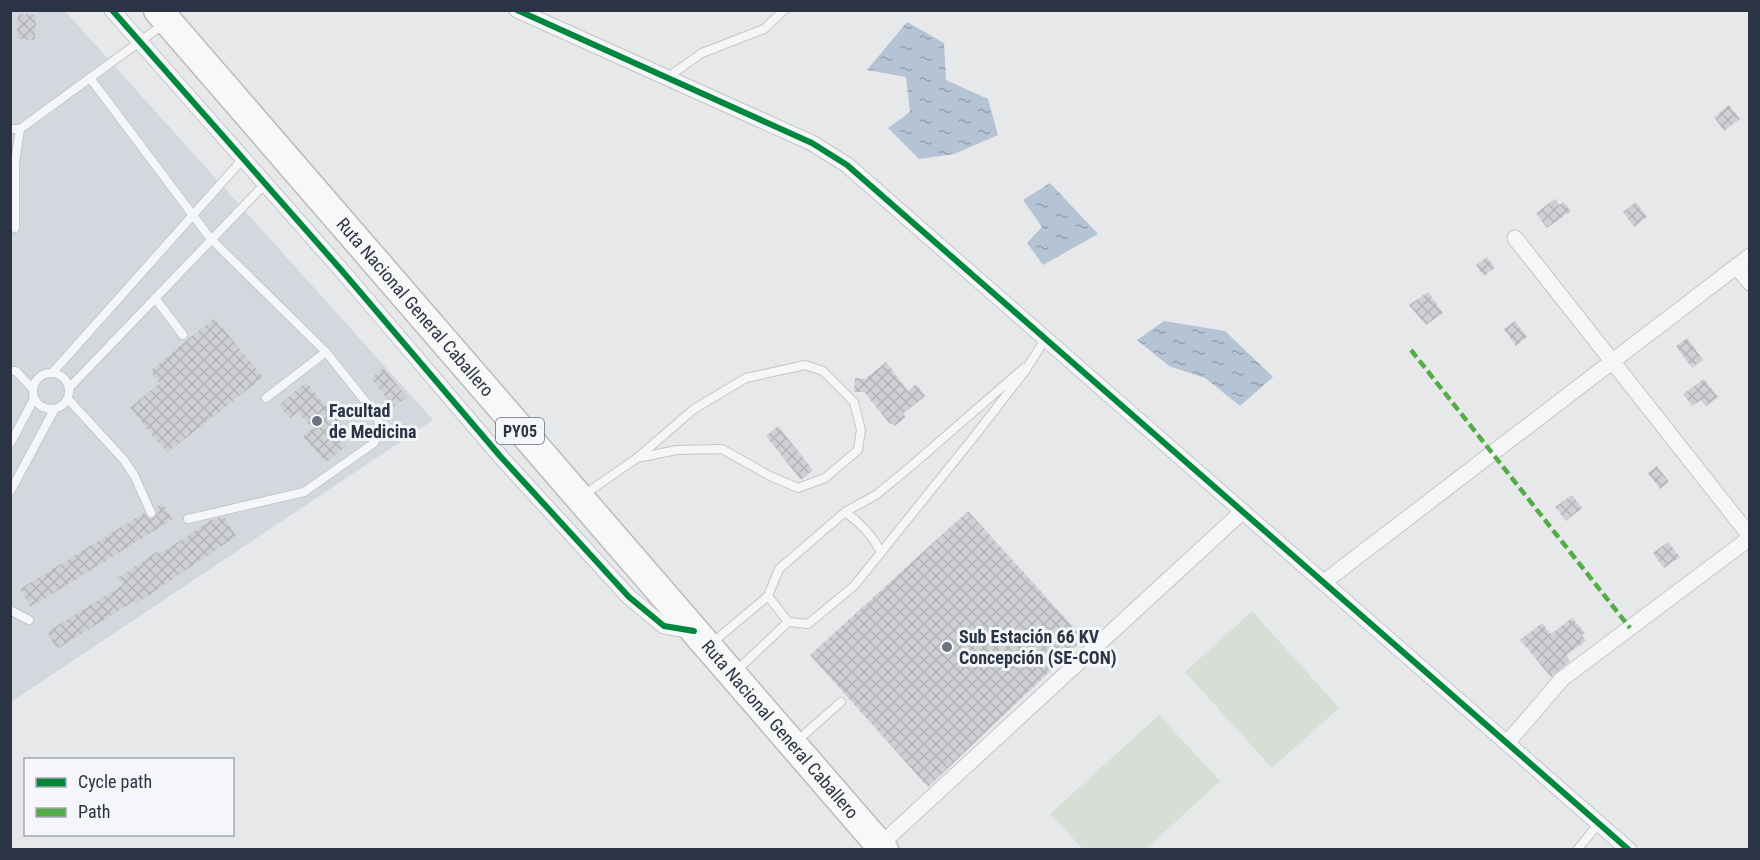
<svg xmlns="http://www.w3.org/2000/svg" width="1760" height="860" viewBox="0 0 1760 860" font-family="'Roboto Condensed',sans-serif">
<defs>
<pattern id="water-ripples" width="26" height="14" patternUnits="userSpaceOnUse" patternTransform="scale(1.5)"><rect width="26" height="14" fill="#b4c4d5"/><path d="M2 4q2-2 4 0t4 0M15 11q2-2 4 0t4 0" fill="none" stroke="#93a0af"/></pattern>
<pattern id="building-cross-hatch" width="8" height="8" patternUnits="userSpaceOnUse" patternTransform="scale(1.5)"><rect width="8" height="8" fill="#ced0d3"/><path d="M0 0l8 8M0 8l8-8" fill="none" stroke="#b1b3b6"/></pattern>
</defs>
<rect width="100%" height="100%" fill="#e6e8ea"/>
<path fill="#d4d7dd" d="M10 11H65L433 420 11 702Z"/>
<path fill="#d6ded6" d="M1252 611 1339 708 1272 768 1185 672Z
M1159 715 1220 781 1146 849H1083L1050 814Z"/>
<path fill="url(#water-ripples)" d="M907 22 944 43 946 80 988 99 998 135 954 154 919 159 888 128 910 112 906 77 867 70Z
M1050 183 1098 234 1043 265 1027 243 1042 227 1023 200Z
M1164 321 1225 331 1273 377 1240 406 1205 378 1169 366 1137 340Z"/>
<path fill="url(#building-cross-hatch)" d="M18 14 36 15 35 40 17 39Z
M1729 105 1740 119 1724 131 1714 117Z
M1555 199 1559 205 1564 202 1571 211 1547 228 1536 213Z
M1636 202 1647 217 1634 227 1623 212Z
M1487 257 1495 268 1484 276 1476 265Z
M1428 292 1443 313 1426 325 1409 305Z
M214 318 263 377 167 453 130 408 160 383 150 371Z
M1515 321 1527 337 1516 346 1504 329Z
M1687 338 1703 360 1692 368 1676 346Z
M886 362 908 391 916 384 925 396 903 414 906 417 895 426 892 423 890 424 864 392H854L855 378 865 379Z
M383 368 407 397 394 407 371 379Z
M1704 379 1718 397 1706 406 1701 400 1692 406 1683 394Z
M306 382 344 428 337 434 346 446 326 463 303 436 312 428 298 412 290 418 279 405Z
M778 426 813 470 801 480 766 436Z
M1657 466 1669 482 1660 489 1648 473Z
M1572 495 1582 508 1566 521 1555 507Z
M162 503 173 519 31 607 20 589 144 513 148 518H154L157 514 155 508Z
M968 511 1084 639 928 787 810 655Z
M224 517 236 536 136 604 134 601 57 649 47 632 123 585 118 578 158 551 160 554 211 520Z
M1668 542 1680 557 1664 568 1653 553Z
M1572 618 1585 633 1582 635 1586 641 1566 655 1570 661 1551 677 1520 640 1542 623 1551 634Z"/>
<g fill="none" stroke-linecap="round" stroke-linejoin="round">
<defs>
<path id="lane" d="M668 77 702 53 764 29 784 10
M90 78 210 238 326 352 377 416 380 429 374 443 304 492 188 519
M10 129H20L164 24
M15 228V163L20 129
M155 298 183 335
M10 371H16L33 389
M53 372 242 160
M33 391a18 18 0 1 1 36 0a18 18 0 1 1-36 0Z
M70 387 264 185
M266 398 326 352
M68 399 124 460 135 477 151 513
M10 444 34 399
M10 492 54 410
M585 494 637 458 677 450 722 449 770 476 798 488 825 478 858 450 861 430 854 402 823 371 805 365 746 378 694 409 637 458
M845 512C860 522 872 535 881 552
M768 596 788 622
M10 610 29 620
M712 643 768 596 779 569 845 512 876 495 910 467 1024 368
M735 672 788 622 808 624 854 586 977 433 1025 371 1046 338
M798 740 841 702
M1577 850 1599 823"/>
<path id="street" d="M112 10 343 272 500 456 629 597 664 626 691 631
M517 10 812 143 847 165 1629 850
M1515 238 1750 536
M1736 266 1750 283
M1324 582 1750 256
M1507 743 1562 679 1750 538
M880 845 1243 511"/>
<g id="highway">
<path id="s1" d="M158 10 884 850"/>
</g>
</defs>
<use href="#lane" stroke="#c4c6c8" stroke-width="10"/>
<use href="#street" stroke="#c4c6c8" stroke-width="17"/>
<use href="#highway" stroke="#b8bbbf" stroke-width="31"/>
<use href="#lane" stroke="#f5f6f7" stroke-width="8"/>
<use href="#street" stroke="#f5f6f7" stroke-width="15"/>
<use href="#highway" stroke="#f8f8f8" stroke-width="28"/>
<path stroke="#54ac47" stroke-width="4.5" stroke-dasharray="9 4.5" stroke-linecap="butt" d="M1411 350 1630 628"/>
<defs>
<path id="cycleway" d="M112 10 343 272 500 456 629 597 664 626 694 631
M517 10 812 143 847 165 1629 850"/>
</defs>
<use href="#cycleway" stroke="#f4f6f9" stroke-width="10"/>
<use href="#cycleway" stroke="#00873e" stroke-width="6"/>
</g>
<g fill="#6c737f" stroke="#f4f6f9" stroke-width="2">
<circle cx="317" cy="421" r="6"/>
<circle cx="947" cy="647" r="6"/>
</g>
<g text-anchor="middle" stroke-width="6" stroke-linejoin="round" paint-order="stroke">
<rect fill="#f4f6f9" stroke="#676e7b" stroke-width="1.5" x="496" y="418" width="48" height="26" rx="4.5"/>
<g font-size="16" font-weight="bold" fill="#2b3445">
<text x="520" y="437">PY05</text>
</g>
<g font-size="18" fill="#2b3445" stroke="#f4f6f9">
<text dy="6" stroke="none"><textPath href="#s1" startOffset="393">Ruta Nacional General Caballero</textPath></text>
<text dy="6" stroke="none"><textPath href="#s1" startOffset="951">Ruta Nacional General Caballero</textPath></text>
</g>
<g font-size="18" font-weight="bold" fill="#2b3445" stroke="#f4f6f9" text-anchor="start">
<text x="329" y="417">Facultad<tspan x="329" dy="21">de Medicina</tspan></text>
<text x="959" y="643">Sub Estación 66 KV<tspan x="959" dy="21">Concepción (SE-CON)</tspan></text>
</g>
</g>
<rect width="1760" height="860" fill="none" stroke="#2b3445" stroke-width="24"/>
<rect x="24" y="758" width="210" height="78" fill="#f4f6f9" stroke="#a4a8b1" stroke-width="1.5"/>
<rect x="36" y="778" width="30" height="9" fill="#00873e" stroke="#a4a8b1" stroke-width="1.5"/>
<text x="78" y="788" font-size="18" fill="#2b3445">Cycle path</text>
<rect x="36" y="808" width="30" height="9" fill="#54ac47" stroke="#a4a8b1" stroke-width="1.5"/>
<text x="78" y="818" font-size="18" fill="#2b3445">Path</text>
</svg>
